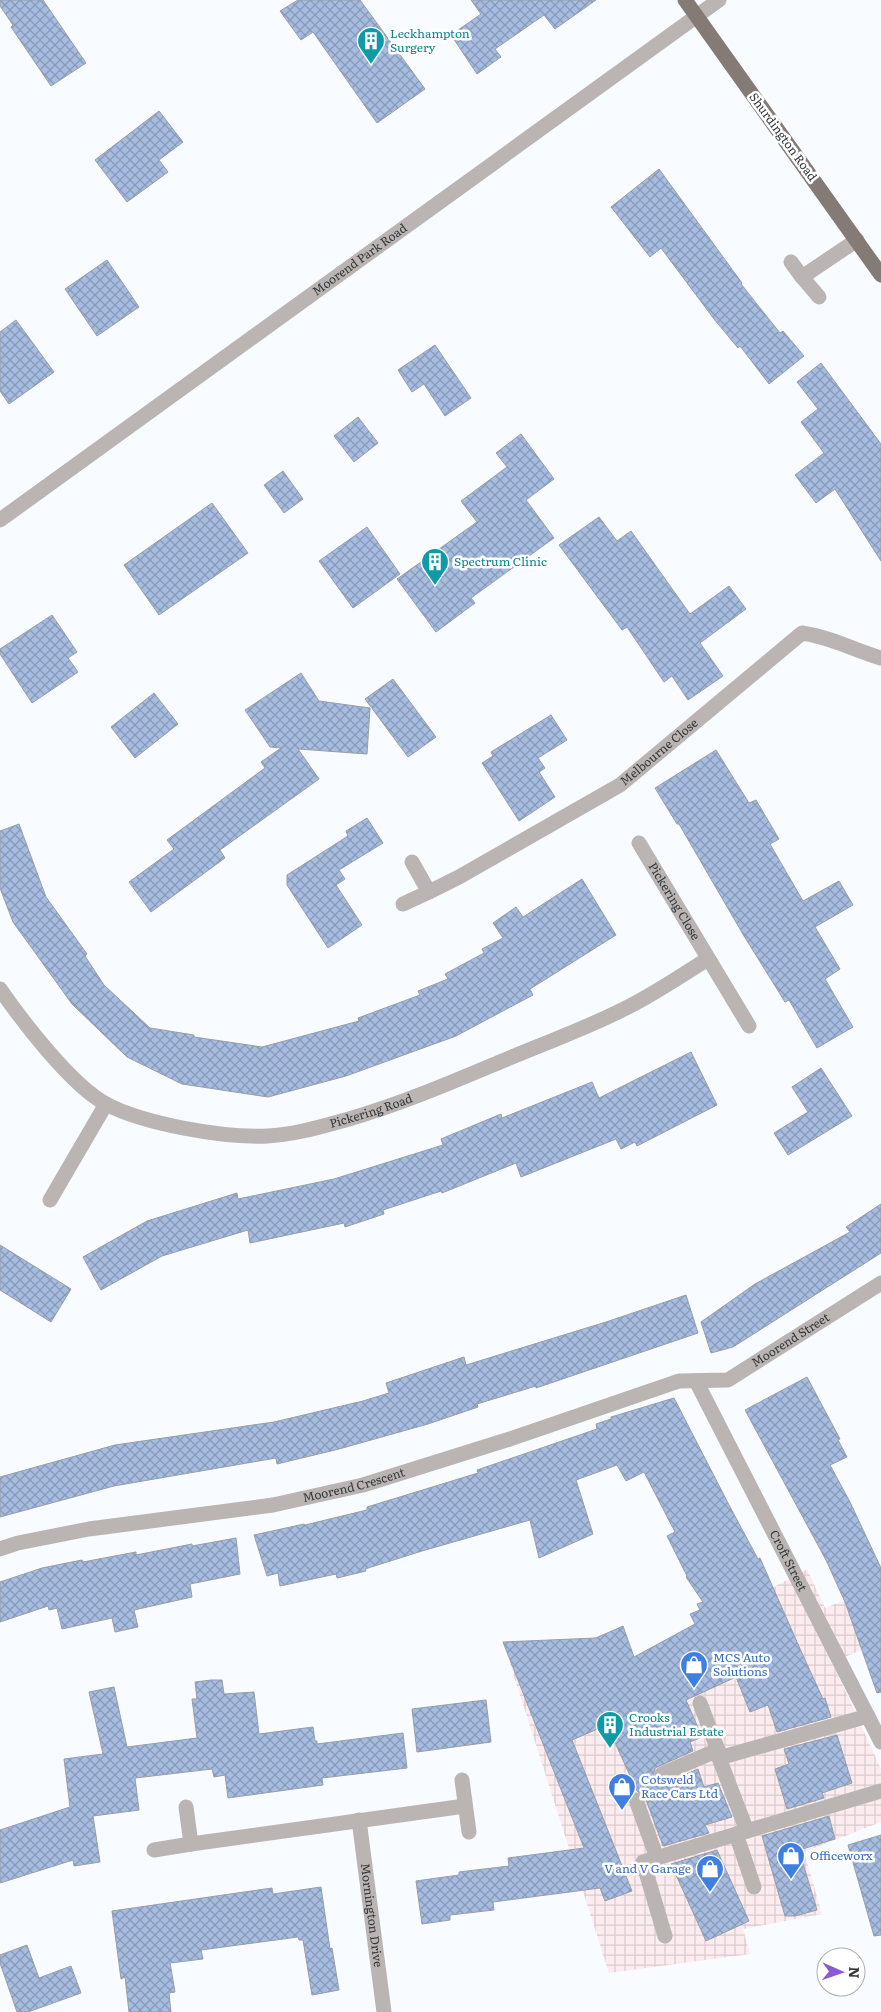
<svg xmlns="http://www.w3.org/2000/svg" width="881" height="2012" viewBox="0 0 881 2012" font-family="Literata,serif">
<defs>
<pattern id="industrial-grid" width="8" height="8" patternUnits="userSpaceOnUse" patternTransform="scale(1.25)"><rect width="8" height="8" fill="#fcecef"/><path d="M0 4h8M4 0v8" fill="none" stroke="#d9cbce"/></pattern>
<pattern id="building-cross-hatch" width="8" height="8" patternUnits="userSpaceOnUse" patternTransform="scale(1.25)"><rect width="8" height="8" fill="#a6bde1"/><path d="M0 0l8 8M0 8l8-8" fill="none" stroke="#889ab7"/></pattern>
</defs>
<rect width="100%" height="100%" fill="#f8fbff"/>
<path fill="url(#industrial-grid)" d="M807 1569 825 1608 881 1586 862 1650 832 1662 881 1769V1822L804 1852 822 1914 743 1929 750 1954 609 1973 503 1642 586 1640 616 1630 629 1660 695 1624 774 1587Z"/>
<path fill="url(#building-cross-hatch)" stroke="#989ea6" d="M0 0H43L86 63 51 86 11 27 13 25 0 6Z
M298 0H360L425 89 377 123 313 32 301 40 280 11Z
M471 0H596L555 29 544 15 495 49 501 57 477 74 451 35 481 14Z
M159 111 183 142 159 160 168 172 127 202 95 160Z
M659 169 742 283 741 284 780 333 783 331 804 356 769 384 740 346 738 348 714 319 661 248 650 257 611 207Z
M107 260 139 307 97 336 65 289Z
M16 320 54 372 9 404 0 391V332Z
M435 345 471 398 445 416 424 384 412 392 398 370Z
M821 363 881 444V561L835 489 816 503 795 475 824 453 801 422 818 409 797 382Z
M358 417 378 443 354 462 334 436Z
M521 434 554 479 526 500 554 538 471 598 475 603 436 632 397 579 477 522 461 501 507 467 496 453Z
M283 471 303 499 284 513 264 485Z
M212 503 248 553 159 615 124 565Z
M599 517 617 541 631 531 690 614 729 586 746 609 700 643 723 676 688 700 672 676 664 682 627 627 622 630 559 545Z
M367 527 400 574 353 608 319 561Z
M52 615 77 652 68 658 78 672 32 703 0 654V649Z
M301 673 319 701 370 708 367 754 298 749 319 779 220 850 225 858 151 912 129 882 174 849 167 840 265 768 261 762 281 748 270 747 245 710Z
M393 679 436 737 408 757 365 699Z
M154 693 178 724 135 758 111 727Z
M551 715 567 740 538 758 545 768 539 772 555 797 519 821 482 763 493 756 491 752Z
M716 750 749 803 756 800 779 839 770 844 803 901 839 881 853 905 815 927 840 969 825 979 853 1027 817 1048 789 1000 785 1002 744 936 679 824H677L655 788Z
M367 818 383 843 339 870 345 879 336 885 362 925 328 948 287 885V875L348 836 346 831Z
M19 824 46 897 87 954 85 956 104 985 150 1028 194 1035V1037L262 1047 359 1021 358 1018 420 995 418 991 448 979 445 974 484 953 482 949 503 938 493 923 516 907 523 917 582 879 616 935 530 989 533 995 456 1036 346 1076 268 1097 182 1084 127 1057 72 1004 13 922 0 888V831Z
M691 1052 717 1105 637 1146 635 1142 621 1149 616 1139 521 1177 516 1163 442 1193 441 1191 383 1210 384 1214 345 1227 344 1223 250 1243 248 1230 162 1256 101 1290 83 1257 147 1221 237 1193 238 1199 334 1179 443 1145 441 1139 501 1114 502 1118 592 1082 599 1098Z
M821 1068 852 1116 788 1155 774 1133 808 1112 792 1087Z
M881 1204V1253L733 1347 711 1353 701 1322 755 1284 850 1232 846 1227Z
M0 1245 71 1289 51 1322 0 1290Z
M686 1295 698 1333 536 1388V1386L477 1404 478 1407 428 1424 339 1449 277 1464 276 1458 114 1486 0 1517V1477L115 1445 274 1422 363 1401 389 1393 386 1383 464 1357 466 1365 606 1322Z
M807 1377 840 1439 838 1440 847 1457 830 1465 850 1502 881 1568V1692L877 1693 845 1602 826 1560 745 1410Z
M674 1398 729 1505 758 1559 760 1558 801 1651 823 1699 825 1698 831 1717 777 1732 768 1705 750 1712 736 1677 686 1700 702 1737 690 1742 693 1751 655 1768 653 1777 657 1782 665 1783 698 1769 704 1787 718 1783 732 1817 705 1825 709 1833 663 1846 645 1797 637 1791 607 1725 572 1740 632 1891 605 1901 600 1888 493 1902 494 1910 450 1915V1920L422 1924 416 1881 459 1875V1872L509 1866 508 1858 584 1848 503 1642 596 1638 623 1626 634 1657 695 1624 690 1614 700 1610 697 1604 703 1602 686 1577 687 1576 667 1536 675 1532 644 1472 626 1481 617 1465 576 1480 593 1534 539 1558 530 1520 422 1551 365 1569 366 1571 337 1578 336 1574 280 1586 278 1573 267 1576 254 1535 304 1524 305 1525 367 1510V1507L478 1473 477 1470 597 1429 596 1424 611 1419V1417Z
M236 1538 240 1574 190 1584 192 1597 134 1610 138 1627 115 1632 112 1618 62 1629 57 1608 49 1610 48 1606 0 1622V1582L42 1568 82 1560 83 1562 136 1552V1555L192 1544V1546Z
M211 1680H222L224 1694 254 1692 259 1734 313 1727 315 1741H317V1744L403 1733 407 1768 322 1778 323 1785 228 1798 225 1775 214 1777 212 1769 135 1778 139 1810 93 1816 100 1862 74 1866 73 1860 0 1883V1830L70 1807 64 1759 103 1754 89 1692 114 1687 127 1747 197 1738 192 1699H197L195 1682Z
M486 1700 491 1742 417 1752 412 1709Z
M837 1735 852 1783 822 1793 824 1798 787 1809 775 1769 789 1764 784 1749Z
M829 1816 835 1839 799 1850 817 1910 795 1916H785L762 1836Z
M881 1835V1935L874 1936 848 1845Z
M717 1850 749 1921 706 1941 671 1864Z
M321 1887 330 1949 332 1948 339 1990 312 1995 303 1940H299L298 1937 201 1950 203 1959 170 1963 175 1992 169 1993 171 2012H129L125 1977 121 1979 112 1911 272 1888 273 1894Z
M27 1945 39 1978 71 1966 81 1993 28 2012H17L0 1963V1955Z"/>
<g fill="none" stroke-linecap="round" stroke-linejoin="round">
<g stroke="#bab5b3" stroke-width="15">
<path d="M791 262 802 277"/>
<path d="M819 297 802 277 857 240"/>
<path id="s1" d="M0 520 719 0"/>
<path id="s2" d="M639 843 749 1026"/>
<path id="s3" d="M429 892 459 877 620 785 802 633C831 637 854 650 881 658"/>
<path d="M403 904 429 892 412 862"/>
<path id="s4" d="M0 989C23 1022 71 1085 106 1104 144 1124 223 1138 267 1136 294 1135 323 1126 349 1119 401 1104 450 1083 500 1062 540 1045 582 1030 622 1010 652 996 680 976 708 959"/>
<path d="M50 1200 106 1104"/>
<path id="s5" d="M696 1381 881 1742"/>
<path id="s6" d="M0 1549 18 1543 89 1529 273 1505 363 1485 510 1439 679 1381 728 1380 881 1283"/>
<path d="M700 1703 721 1758"/>
<path d="M662 1774 718 1750"/>
<path d="M462 1780 469 1832"/>
<path d="M636 1800 657 1858"/>
<path id="s7" d="M359 1820 384 2012"/>
<path d="M747 1831 719 1758 868 1716"/>
<path d="M736 1834 754 1887"/>
<path d="M191 1844 465 1806"/>
<path d="M154 1850 191 1844 186 1807"/>
<path d="M665 1936 643 1862 881 1791"/>
</g>
<path stroke="#847b77" stroke-width="15" d="M685 0 881 275"/>
</g>
<defs>
<symbol id="building-pin" viewBox="-11 -11 22 30"><path d="M0 17L-7.5 6A9.5 9.5 0 1 1 7.5 6Z" fill="#0f9aa8" stroke="#fff"/><path d="M-4-6H4V6H1V3H-1V6H-4ZM-2.5-4.3h1.7v1.8h-1.7ZM.8-4.3h1.7v1.8H.8ZM-2.5-1h1.7V.8h-1.7ZM.8-1h1.7V.8H.8Z" fill="#fff"/></symbol>
<symbol id="shop-pin" viewBox="-11 -11 22 30"><path d="M0 17L-7.5 6A9.5 9.5 0 1 1 7.5 6Z" fill="#3f7fe0" stroke="#fff"/><path d="M-5-2.5h2.3a2.7 3.5 0 0 1 5.4 0H5L5.5 6h-11ZM-1.5-2.5h3a1.5 2.3 0 0 0-3 0Z" fill="#fff"/></symbol>
</defs>
<g fill-rule="evenodd">
<use href="#building-pin" x="355" y="25" width="32" height="43"/>
<use href="#building-pin" x="419" y="546" width="32" height="43"/>
<use href="#shop-pin" x="678" y="1649" width="32" height="43"/>
<use href="#building-pin" x="594" y="1709" width="32" height="43"/>
<use href="#shop-pin" x="606" y="1771" width="32" height="43"/>
<use href="#shop-pin" x="775" y="1840" width="32" height="43"/>
<use href="#shop-pin" x="694" y="1853" width="32" height="43"/>
</g>
<g text-anchor="middle" stroke-width="5" stroke-linejoin="round" paint-order="stroke">
<g font-size="12" fill="#0d838f" stroke="#fff" text-anchor="start">
<text x="390" y="38">Leckhampton<tspan x="390" dy="14">Surgery</tspan></text>
<text x="454" y="566">Spectrum Clinic</text>
<text x="629" y="1722">Crooks<tspan x="629" dy="14">Industrial Estate</tspan></text>
</g>
<g font-size="12" fill="#34373a" stroke="#fff">
<text transform="translate(783 137) rotate(54)" y="4">Shurdington Road</text>
<text dy="4" stroke="none"><textPath href="#s1" startOffset="444">Moorend Park Road</textPath></text>
<text dy="4" stroke="none"><textPath href="#s3" startOffset="270">Melbourne Close</textPath></text>
<text dy="4" stroke="none"><textPath href="#s2" startOffset="68">Pickering Close</textPath></text>
<text dy="4" stroke="none"><textPath href="#s4" startOffset="430">Pickering Road</textPath></text>
<text dy="4" stroke="none"><textPath href="#s6" startOffset="825">Moorend Street</textPath></text>
<text dy="4" stroke="none"><textPath href="#s6" startOffset="360">Moorend Crescent</textPath></text>
<text dy="4" stroke="none"><textPath href="#s5" startOffset="202">Croft Street</textPath></text>
<text dy="4" stroke="none"><textPath href="#s7" startOffset="96">Mornington Drive</textPath></text>
</g>
<g font-size="12" fill="#366cbe" stroke="#fff" text-anchor="start">
<text x="713" y="1662">MCS Auto<tspan x="713" dy="14">Solutions</tspan></text>
<text x="641" y="1784">Cotsweld<tspan x="641" dy="14">Race Cars Ltd</tspan></text>
<text x="810" y="1860">Officeworx</text>
<text x="691" y="1873" text-anchor="end">V and V Garage</text>
</g>
</g>
<g transform="translate(841 1972) rotate(92)"><circle r="24" fill="#ffffff" stroke="#aeafb0"/>
<path d="M0-4L9 19L0 12L-9 19Z" fill="#885bd5"/>
<text y="-8" font-size="14" font-weight="bold" text-anchor="middle" fill="#34373a">N</text>
</g>
</svg>
